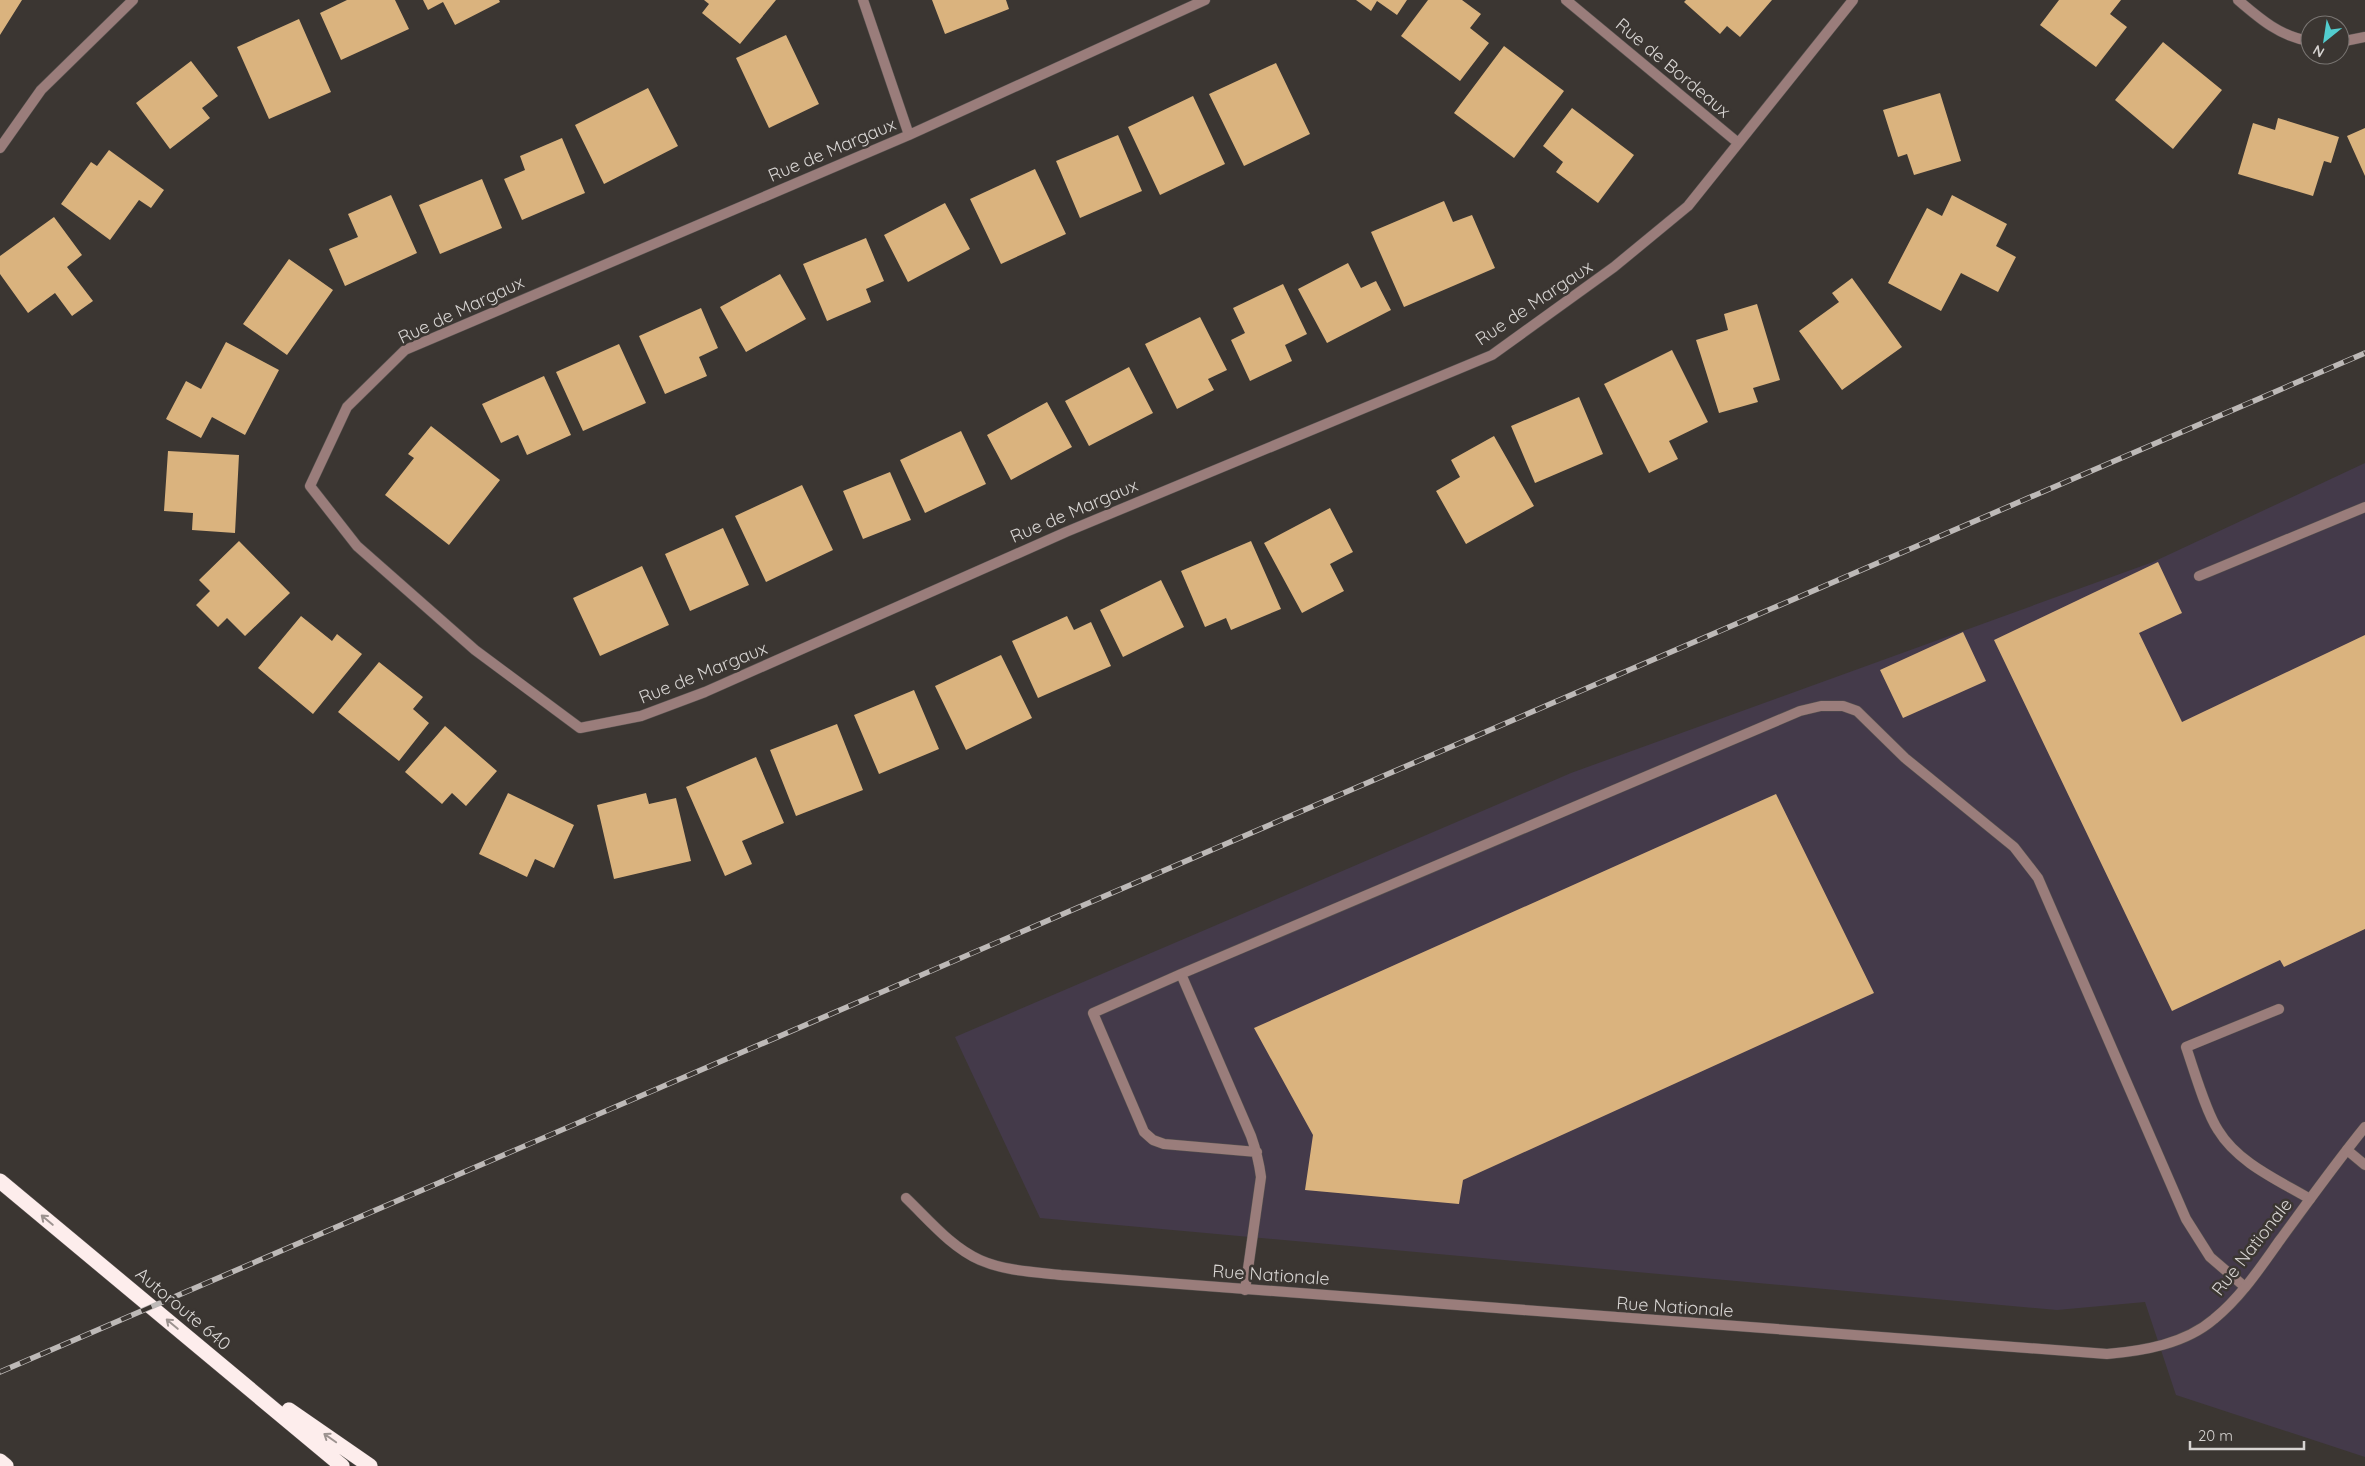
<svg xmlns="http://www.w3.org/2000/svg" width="2365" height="1466" viewBox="0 0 2365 1466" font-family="Quicksand,sans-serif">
<rect width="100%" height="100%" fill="#3b3632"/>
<path fill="#443a4a" d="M2365 463V1457L2176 1395 2145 1302 2057 1310 1040 1218 955 1037 1571 773 2153 562Z"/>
<path fill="#dab37e" d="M0 0H22L0 35Z
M347 0H395L409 29 341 60 320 13Z
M423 0H499L500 2 455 25 443 2 428 10Z
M704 0H776L740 44 702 13 709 4Z
M932 0H1006L1009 9 945 34Z
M1356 0H1407L1397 15 1377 1 1371 11Z
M1428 0H1462L1481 14 1470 28 1489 43 1460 81 1401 36Z
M1686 0H1772L1740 37 1727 26 1720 34 1684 2Z
M2059 0H2121L2110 14 2127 27 2096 67 2040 25Z
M299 19 331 92 269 119 237 47Z
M786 35 819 104 769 128 736 58Z
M2163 42 2222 90 2173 149 2115 100Z
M1504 46 1564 91 1514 158 1454 113Z
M191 61 218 96 202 108 210 118 170 149 136 103Z
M1276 63 1310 134 1244 166 1209 94Z
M648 88 678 146 604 184 575 125Z
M1940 93 1961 161 1914 175 1907 154 1898 157 1883 110Z
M1193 96 1225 164 1160 195 1128 127Z
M1572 108 1634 155 1598 203 1556 172 1563 162 1543 146Z
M2278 118 2339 137 2331 163 2324 161 2313 196 2238 174 2253 123 2275 130Z
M2365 128V176L2347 136Z
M1118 135 1142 191 1080 218 1056 161Z
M562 138 585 193 522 220 504 179 525 170 520 156Z
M109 150 164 190 151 208 139 200 110 240 61 204 91 162 97 166Z
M1035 169 1066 234 1001 264 970 199Z
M482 179 502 228 440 254 419 205Z
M391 195 417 253 345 286 329 249 358 237 348 214Z
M1952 195 2007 224 1996 246 2016 257 1998 292 1961 273 1941 311 1888 283 1927 208 1942 216Z
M1444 201 1453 222 1472 215 1495 268 1404 307 1371 232Z
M945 203 970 249 908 282 884 235Z
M54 217 82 255 67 267 93 301 72 316 55 293 28 313 0 274V256Z
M866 238 884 281 866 289 871 302 827 321 803 264Z
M289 259 333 290 287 355 243 324Z
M1348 263 1361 288 1376 281 1391 310 1327 343 1298 289Z
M780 274 806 319 746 352 720 307Z
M1852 278 1902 347 1842 390 1799 331 1839 302 1832 293Z
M1283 284 1307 334 1285 345 1292 361 1250 381 1231 340 1245 333 1233 308Z
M1757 304 1780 380 1753 388 1758 402 1719 413 1696 340 1728 330 1724 314Z
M701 308 718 348 699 357 707 376 665 394 639 336Z
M1200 317 1227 370 1208 379 1214 390 1177 409 1145 344Z
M226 342 279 370 245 435 212 417 201 438 166 419 186 381 201 389Z
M619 344 646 403 583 431 556 372Z
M1672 350 1708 422 1669 441 1678 459 1649 473 1604 384Z
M1129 367 1153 413 1089 446 1065 401Z
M544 376 571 435 527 455 518 435 501 443 482 404Z
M1579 397 1603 454 1535 483 1511 426Z
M1047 402 1072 447 1011 480 987 435Z
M431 426 500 480 449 545 385 495 414 458 408 454Z
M961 431 986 484 925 513 900 460Z
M1494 436 1534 506 1466 544 1436 491 1460 477 1451 460Z
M168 451 239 455 235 533 192 530 193 513 164 511Z
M890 472 911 520 863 539 843 491Z
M802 485 833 550 766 582 735 516Z
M1330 508 1353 552 1330 564 1344 591 1302 613 1264 543Z
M723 528 749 585 690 611 665 554Z
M239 541 290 593 245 636 227 618 218 627 196 605 210 591 199 580Z
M1251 541 1281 609 1231 630 1226 618 1205 627 1181 571Z
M2158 562 2182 613 2139 633 2182 722 2365 635V929L2284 967 2280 960 2172 1011 1994 640Z
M642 566 669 625 600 656 573 598Z
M1161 580 1184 627 1123 657 1100 610Z
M301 616 332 641 337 634 362 654 313 714 258 668Z
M1067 616 1074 630 1091 622 1111 666 1038 698 1012 641Z
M1963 632 1986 681 1903 718 1880 670Z
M1001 655 1032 718 966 750 935 686Z
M379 662 423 697 413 709 429 723 399 761 338 712Z
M914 690 939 749 879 774 854 715Z
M837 724 863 790 796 816 770 750Z
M445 726 497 771 466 806 452 793 442 804 405 772Z
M756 757 784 823 742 841 752 864 725 876 686 787Z
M508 793 574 825 554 868 535 859 527 877 479 854Z
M646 793 649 804 676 798 691 861 614 879 597 805Z
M1776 794 1874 993 1463 1180 1459 1204 1305 1190 1313 1135 1254 1028Z"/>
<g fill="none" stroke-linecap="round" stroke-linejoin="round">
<defs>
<path id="service" d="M2199 576 2365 507
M1181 974 1800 711 1821 706H1843L1857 711 1905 758 2014 847 2038 878 2186 1219 2210 1257 2245 1287
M2279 1009 2186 1047C2194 1070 2206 1112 2218 1130 2238 1163 2278 1180 2310 1199
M2347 1150 2365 1165
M1245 1290 1261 1177C1259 1162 1256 1150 1251 1136L1181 974 1093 1013 1144 1132 1153 1140 1164 1144 1257 1152"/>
<path id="minor" d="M863 0 909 135
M1205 0 909 135 405 350 347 407 310 486 357 546 475 650 580 728 641 716 705 692 1066 532 1492 355 1614 267 1688 206 1853 0
M1566 0 1737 142
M2238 0C2260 19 2281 37 2310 41
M2340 42 2365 37
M0 148 41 90 133 0
M906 1198C929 1220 951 1247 980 1260 1005 1271 1035 1272 1061 1275L2107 1354C2143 1351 2185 1344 2214 1319 2241 1297 2260 1268 2280 1240 2308 1202 2335 1164 2365 1127"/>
<path id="motorway" d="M0 1181 342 1466
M289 1410 370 1466
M0 1461 6 1466"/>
</defs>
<use href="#service" stroke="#57524f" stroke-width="11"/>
<use href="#minor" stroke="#57524f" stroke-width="11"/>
<use href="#motorway" stroke="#57524f" stroke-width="16"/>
<use href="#service" stroke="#9a7d7b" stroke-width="10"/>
<use href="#minor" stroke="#9a7d7b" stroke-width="10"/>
<use href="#motorway" stroke="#fdedec" stroke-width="15"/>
<defs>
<path id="rail" d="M0 1372 2365 353"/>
</defs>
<use href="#rail" stroke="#bdb9b7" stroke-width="5.5"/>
<use href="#rail" stroke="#3b3632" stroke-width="4" stroke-dasharray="11" stroke-linecap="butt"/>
</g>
<defs><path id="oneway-shaft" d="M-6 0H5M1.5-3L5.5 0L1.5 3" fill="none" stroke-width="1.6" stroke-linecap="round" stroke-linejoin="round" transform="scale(1.25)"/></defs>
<g stroke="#9c928f">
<use href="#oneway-shaft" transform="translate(47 1220) rotate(-140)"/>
<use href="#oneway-shaft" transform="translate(172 1324) rotate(-140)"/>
<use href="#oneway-shaft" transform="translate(330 1438) rotate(-145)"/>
</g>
<g text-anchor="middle" stroke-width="5" stroke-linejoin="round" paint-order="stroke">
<g font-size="18" fill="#d7d4d2" stroke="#3b3632">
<text transform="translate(1673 68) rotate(40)" y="6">Rue de Bordeaux</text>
<text transform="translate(832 150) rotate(-23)" y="6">Rue de Margaux</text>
<text transform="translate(1534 303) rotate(-34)" y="6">Rue de Margaux</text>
<text transform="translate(461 310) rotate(-25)" y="6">Rue de Margaux</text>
<text transform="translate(1074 511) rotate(-23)" y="6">Rue de Margaux</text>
<text transform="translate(703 673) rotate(-22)" y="6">Rue de Margaux</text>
<text transform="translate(2252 1247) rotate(-52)" y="6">Rue Nationale</text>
<text transform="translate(1271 1275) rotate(4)" y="6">Rue Nationale</text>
<text transform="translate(1675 1307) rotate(4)" y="6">Rue Nationale</text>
<text transform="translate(183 1309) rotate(40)" y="6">Autoroute 640</text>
</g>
</g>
<g transform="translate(2325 40) rotate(210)"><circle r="24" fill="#3b3632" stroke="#797572"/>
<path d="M0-4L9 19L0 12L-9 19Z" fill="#52cdcf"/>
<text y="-8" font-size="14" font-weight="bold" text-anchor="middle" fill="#d7d4d2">N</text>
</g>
<path d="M2190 1441v8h114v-8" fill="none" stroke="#d7d4d2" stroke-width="2.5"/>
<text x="2198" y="1441" font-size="15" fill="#d7d4d2" stroke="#3b3632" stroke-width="4" paint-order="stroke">20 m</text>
</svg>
